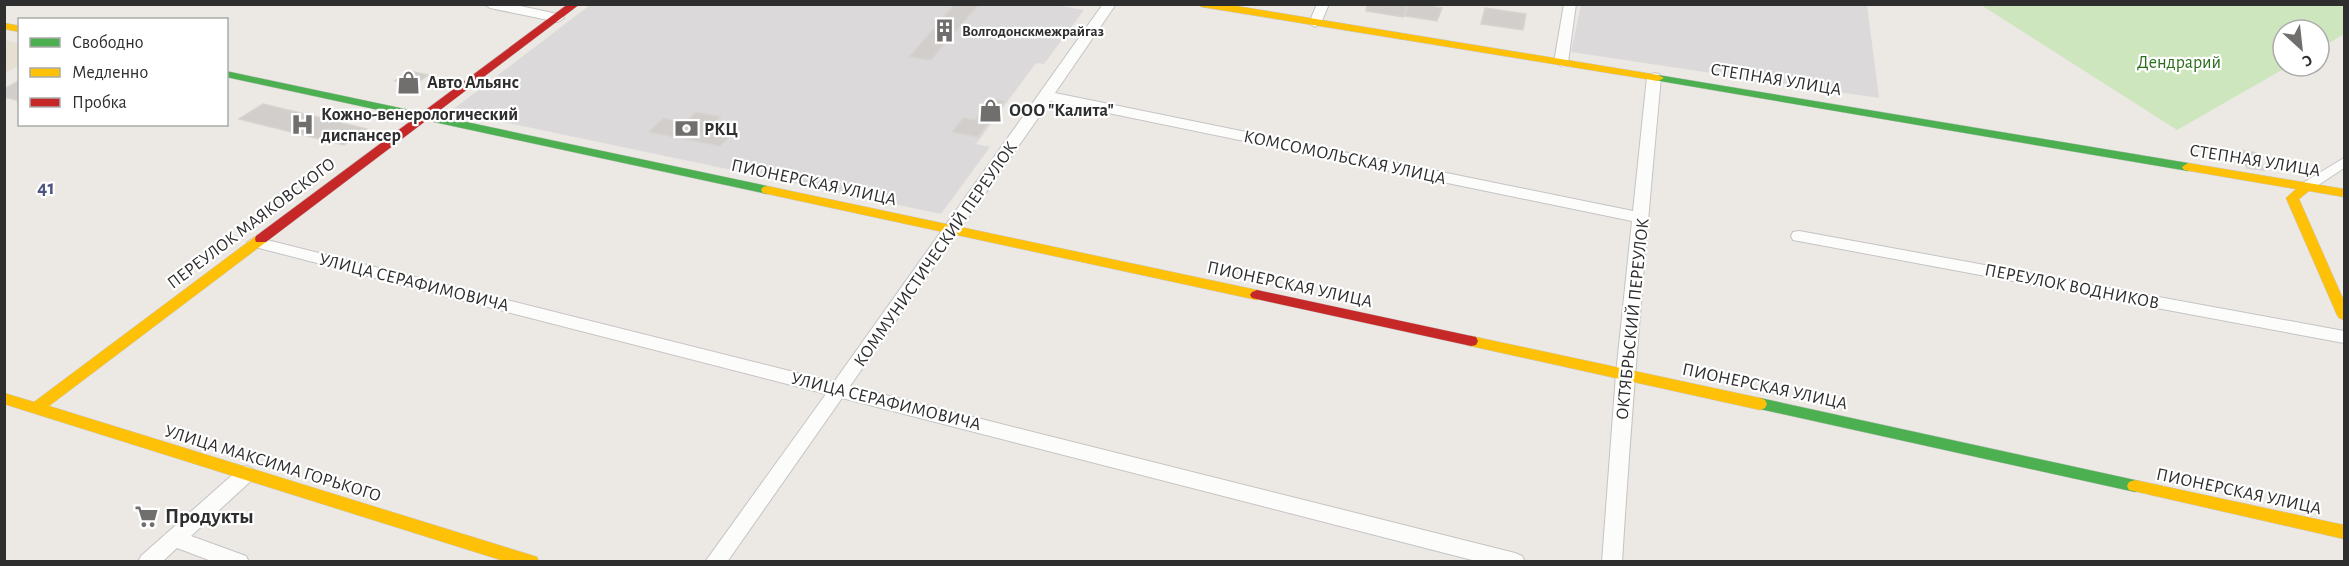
<svg xmlns="http://www.w3.org/2000/svg" width="2349" height="566" viewBox="0 0 2349 566" font-family="'Alegreya Sans',sans-serif">
<rect width="100%" height="100%" fill="#ece8e4"/>
<path fill="#dcd9db" d="M1049 4 1084 10 1044 64 1036 63 976 144 990 147 941 214 451 111 590 5Z
M1581 4 1867 5 1879 98 1571 52Z"/>
<path fill="#e6e0d3" d="M5 40 19 43 20 65 5 73Z"/>
<path fill="#cee6be" d="M1981 5H2344V34L2319 49V30H2283V66H2289L2177 130Z"/>
<path fill="#d1cecb" stroke="#d7d4d0" stroke-width="1.5" d="M955 4H979L931 60 909 57Z
M1367 4H1398L1407 6 1403 17 1366 11Z
M1409 4H1420L1442 8 1437 21 1404 16Z
M1485 8 1526 14 1523 30 1481 24Z
M410 71 428 75 414 85 395 81Z
M20 80V101L4 97V89Z
M992 99 1004 101 978 137 952 132 963 118 975 120Z
M263 104 305 114 367 129 344 145 239 119Z
M696 112 721 117 710 127 734 132 720 146 649 132 663 118 685 123Z
M2240 150 2257 153 2264 170 2247 168Z"/>
<g fill="none" stroke-linecap="round" stroke-linejoin="round">
<defs>
<path id="street" d="M484 4H511L562 15 564 18 558 22 490 8Z
M1103 4H1116L1055 93 1633 211 1647 77 1654 73 1659 74 1661 77C1646 238 1632 399 1622 562H1602L1616 374 1632 221 1050 101 850 386 1515 553 1522 556 1525 562H1480L842 398 727 562H705L826 394 255 247 247 242 255 237 834 382Z
M1317 4H1329L1321 23 1315 27 1309 23Z
M1564 4H1576L1568 62 1561 66 1554 62Z
M2344 158V168L2311 190H2301L2298 187 2301 184Z
M1799 231 2344 331V343L1793 240 1791 236 1793 232Z
M246 466 253 469 256 474 253 479 191 536 246 556 249 562H214L177 548 162 562H138L141 556 239 469Z"/>
<path id="fast" d="M226 71 767 186 773 190 767 194 226 77Z
M1658 75 2188 163 2194 167 2188 171 1654 80 1652 78Z
M1760 398 2135 480 2141 482 2143 486 2141 490 2135 492 1755 408 1753 404 1755 400Z"/>
<path id="slow" d="M1197 4H1224L1658 75 1664 78 1658 81 1202 7Z
M4 23 20 26V32L4 29Z
M2188 163 2344 189V197L2309 191 2299 199 2344 301V320L2339 318 2337 315 2286 198 2296 189 2184 170 2182 167Z
M767 186 1257 290 1264 295 1257 300 763 193 761 190 763 187Z
M261 235 266 236 267 239 266 242 49 406 531 555 537 557 539 562H507L4 404V393L34 402 256 236Z
M1471 336 1760 398 1765 400 1767 404 1765 408 1760 410 1466 345 1464 341 1466 337Z
M2135 480 2344 525V539L2129 490 2127 486 2129 482Z"/>
<path id="jam" d="M568 4H580L266 242H256L255 239 256 236Z
M1257 290 1471 336 1476 337 1478 341 1476 345 1471 346 1252 298 1250 295 1252 292Z"/>
</defs>
<use href="#street" stroke="#c5c4c5" stroke-width="2"/>
<use href="#fast" stroke="#c5c4c5" stroke-width="1"/>
<use href="#slow" stroke="#c5c4c5" stroke-width="1"/>
<use href="#jam" stroke="#c5c4c5" stroke-width="1"/>
<use href="#street" fill="#fcfcfb" fill-rule="evenodd"/>
<use href="#fast" fill="#4caf50" fill-rule="evenodd"/>
<use href="#slow" fill="#ffc107" fill-rule="evenodd"/>
<use href="#jam" fill="#c62828" fill-rule="evenodd"/>
</g>
<defs>
<symbol id="building-bare" viewBox="-9 -9 18 18"><path d="M-4-6H4V6H1V3H-1V6H-4ZM-2.5-4.3h1.7v1.8h-1.7ZM.8-4.3h1.7v1.8H.8ZM-2.5-1h1.7V.8h-1.7ZM.8-1h1.7V.8H.8Z" fill="#706f6e" stroke="#fff" stroke-width="2.5" paint-order="stroke"/></symbol>
<symbol id="shop-bare" viewBox="-9 -9 18 18"><path d="M-5-2.5h2.3a2.7 3.5 0 0 1 5.4 0H5L5.5 6h-11ZM-1.5-2.5h3a1.5 2.3 0 0 0-3 0Z" fill="#706f6e" stroke="#fff" stroke-width="2.5" paint-order="stroke"/></symbol>
<symbol id="hospital-bare" viewBox="-9 -9 18 18"><path d="M-5-5h3v3.5h4V-5h3V5h-3V1.5h-4V5h-3Z" fill="#706f6e" stroke="#fff" stroke-width="2.5" paint-order="stroke"/></symbol>
<symbol id="bank-bare" viewBox="-9 -9 18 18"><path d="M-6-4H6V4H-6ZM0-2.3a2.3 2.3 0 1 0 0 4.6a2.3 2.3 0 1 0 0-4.6Z" fill="#706f6e" stroke="#fff" stroke-width="2.5" paint-order="stroke"/></symbol>
<symbol id="supermarket-bare" viewBox="-9 -9 18 18"><path d="M-6-5.5h2.5l.6 2H6L4.5 2H-2.5L-4.4-4H-6ZM-1.5 3.2a1.3 1.3 0 1 0 .1 0ZM3 3.2a1.3 1.3 0 1 0 .1 0Z" fill="#706f6e" stroke="#fff" stroke-width="2.5" paint-order="stroke"/></symbol>
</defs>
<g fill-rule="evenodd">
<use href="#building-bare" x="928" y="14" width="33" height="33"/>
<use href="#shop-bare" x="392" y="66" width="33" height="33"/>
<use href="#shop-bare" x="974" y="94" width="33" height="33"/>
<use href="#hospital-bare" x="286" y="108" width="33" height="33"/>
<use href="#bank-bare" x="670" y="112" width="33" height="33"/>
<use href="#supermarket-bare" x="130" y="500" width="33" height="33"/>
</g>
<g text-anchor="middle" stroke-width="4.5" stroke-linejoin="round" paint-order="stroke">
<g font-size="15" font-weight="bold" fill="#2e2e2e" stroke="#fff" text-anchor="start">
<text x="962" y="36">Волгодонскмежрайгаз</text>
</g>
<g font-size="18" fill="#2c6e1b" stroke="#fff">
<text x="2179" y="68">Дендрарий</text>
</g>
<g font-size="18" fill="#2e2e2e" stroke="#fff">
<text transform="translate(1776 79) rotate(9)" y="6">СТЕПНАЯ УЛИЦА</text>
<text transform="translate(1345 157) rotate(12)" y="6">КОМСОМОЛЬСКАЯ УЛИЦА</text>
<text transform="translate(2255 160) rotate(9)" y="6">СТЕПНАЯ УЛИЦА</text>
<text transform="translate(814 182) rotate(12)" y="6">ПИОНЕРСКАЯ УЛИЦА</text>
<text transform="translate(251 223) rotate(-37)" y="6">ПЕРЕУЛОК МАЯКОВСКОГО</text>
<text transform="translate(935 254) rotate(-55)" y="6">КОММУНИСТИЧЕСКИЙ ПЕРЕУЛОК</text>
<text transform="translate(414 282) rotate(14)" y="6">УЛИЦА СЕРАФИМОВИЧА</text>
<text transform="translate(1290 284) rotate(12)" y="6">ПИОНЕРСКАЯ УЛИЦА</text>
<text transform="translate(2072 286) rotate(11)" y="6">ПЕРЕУЛОК ВОДНИКОВ</text>
<text transform="translate(1632 319) rotate(-84)" y="6">ОКТЯБРЬСКИЙ ПЕРЕУЛОК</text>
<text transform="translate(1765 386) rotate(12)" y="6">ПИОНЕРСКАЯ УЛИЦА</text>
<text transform="translate(886 401) rotate(14)" y="6">УЛИЦА СЕРАФИМОВИЧА</text>
<text transform="translate(273 463) rotate(17)" y="6">УЛИЦА МАКСИМА ГОРЬКОГО</text>
<text transform="translate(2239 491) rotate(12)" y="6">ПИОНЕРСКАЯ УЛИЦА</text>
</g>
<g font-size="18" font-weight="bold" fill="#2e2e2e" stroke="#fff" text-anchor="start">
<text x="427" y="88">Авто Альянс</text>
<text x="1009" y="116">ООО "Калита"</text>
<text x="321" y="120">Кожно-венерологический<tspan x="321" dy="21">диспансер</tspan></text>
<text x="704" y="135">РКЦ</text>
</g>
<g font-size="20" font-weight="bold" fill="#4d5680" stroke="#fff">
<text x="46" y="194">41</text>
</g>
<g font-size="21" font-weight="bold" fill="#2e2e2e" stroke="#fff" text-anchor="start">
<text x="165" y="523">Продукты</text>
</g>
</g>
<rect width="2349" height="566" fill="none" stroke="#2e2e2e" stroke-width="12"/>
<rect x="18" y="18" width="210" height="108" fill="#ffffff" stroke="#ababab" stroke-width="1.5"/>
<rect x="30" y="38" width="30" height="9" fill="#4caf50" stroke="#ababab" stroke-width="1.5"/>
<text x="72" y="48" font-size="18" fill="#2e2e2e">Свободно</text>
<rect x="30" y="68" width="30" height="9" fill="#ffc107" stroke="#ababab" stroke-width="1.5"/>
<text x="72" y="78" font-size="18" fill="#2e2e2e">Медленно</text>
<rect x="30" y="98" width="30" height="9" fill="#c62828" stroke="#ababab" stroke-width="1.5"/>
<text x="72" y="108" font-size="18" fill="#2e2e2e">Пробка</text>
<g transform="translate(2301 48) rotate(153)"><circle r="28" fill="#ffffff" stroke="#ababab" stroke-width="1.5"/>
<path d="M0-4.5L10 22L0 15L-10 22Z" fill="#706f6e"/>
<text y="-9" font-size="16" font-weight="bold" text-anchor="middle" fill="#2e2e2e">С</text>
</g>
</svg>
